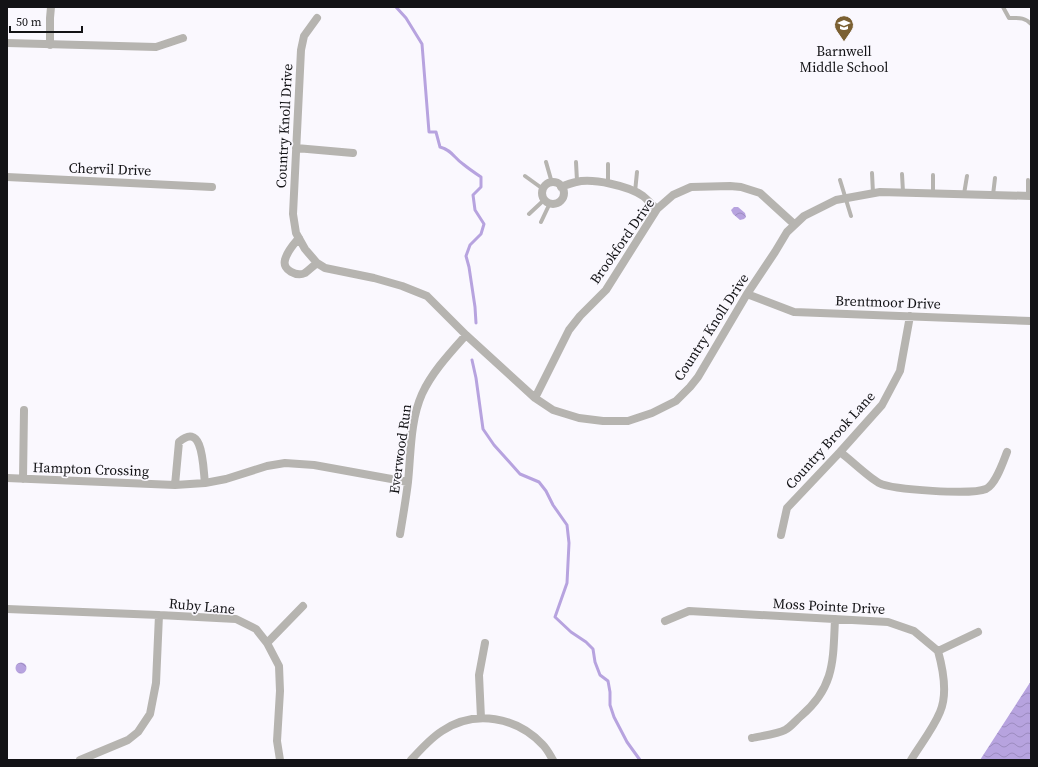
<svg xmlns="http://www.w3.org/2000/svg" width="1038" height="767" viewBox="0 0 1038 767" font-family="'Source Serif 4',serif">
<defs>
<pattern id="water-waves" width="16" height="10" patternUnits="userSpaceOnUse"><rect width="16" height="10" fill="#b7a3df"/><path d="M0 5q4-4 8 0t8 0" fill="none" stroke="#9c8bbf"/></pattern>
</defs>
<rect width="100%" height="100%" fill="#faf8fe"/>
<path fill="url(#water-waves)" d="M734 207H738L745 213 746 217 744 219 740 220 733 214 731 210Z
M15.5 668a5.5 5.5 0 1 1 11 0a5.5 5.5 0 1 1-11 0Z
M1031 681V760H980Z"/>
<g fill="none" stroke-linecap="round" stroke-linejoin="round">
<path stroke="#b7a3df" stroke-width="3" d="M396 7 406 18 422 44 429 132H436L440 147C452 150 454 158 463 164 469 169 475 173 481 177V187L473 195 475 210 484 224 481 234 470 245 466 256 469 267 475 307 476 323
M472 360 476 378 483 429 494 445 520 474 539 482 546 491 553 505 567 525 569 543 567 583 555 617 571 632 586 642 593 649 595 662 600 675 608 681 610 692V705L614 717 627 742 640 760"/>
<path stroke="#b6b4b0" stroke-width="4" d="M1003 7 1009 18C1018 18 1025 17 1031 24
M546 162 552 183
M576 162 577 181
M608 164V183
M872 173 873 193
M902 174 903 192
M933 175V193
M525 176 543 189
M840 180 851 216
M1028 180V196
M635 192 637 172
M964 194 967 176
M993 195 995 178
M529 214 544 200
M541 222 550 203"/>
<path stroke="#b6b4b0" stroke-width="8" d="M317 18 304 36 301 50 293 214 296 233 305 249 317 263 325 268 374 278 402 286 427 296 466 335 535 398 553 410 579 418 603 421H628L652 413 676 401 690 387 698 377 747 294 775 252 787 232 804 216 836 200 880 192 1031 196
M7 43 156 47 183 38
M50 45V18L51 7
M296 148 353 153
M7 177 212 187
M542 193a11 11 0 1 1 22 0a11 11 0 1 1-22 0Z
M561 187C566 185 571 183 576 182 593 178 629 186 643 196 648 200 652 205 657 209
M299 238C294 244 287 251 285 260 282 270 297 277 305 273 309 270 313 266 317 263
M747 294 794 312 1031 321
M535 398 569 330 580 316 606 290 657 209 673 195 691 187 730 186 741 187 760 193 794 224
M840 452C851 460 868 477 879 483 893 490 972 495 986 489 996 484 1003 462 1007 452
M7 478 175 485 205 483 226 479 267 466 285 463 314 465 408 482
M23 479 24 410
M175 485 179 442C204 420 203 470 205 483
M400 534C403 516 406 499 408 482 411 453 410 421 422 394 432 372 450 353 466 335
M781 535 787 508 840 452 882 405 900 371 910 316
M7 609 159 615 236 619 256 629 267 643 279 666 280 691 277 741 280 760
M665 621 689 611 888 622 914 631 938 651C943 669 948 694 940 712 933 729 920 745 911 760
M267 643 303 606
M938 651 978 632
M481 718 479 675 485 643
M752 738C761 736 778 734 785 730 791 727 796 720 801 716 835 687 833 660 835 619
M80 760 128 740 138 732 150 714 156 683 159 615
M411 760C420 750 431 738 442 731 475 709 517 717 543 745 547 749 550 755 553 760"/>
</g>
<defs>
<symbol id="school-pin" viewBox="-11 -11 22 30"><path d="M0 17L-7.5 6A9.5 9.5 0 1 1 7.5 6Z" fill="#7b6032" stroke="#faf8fe"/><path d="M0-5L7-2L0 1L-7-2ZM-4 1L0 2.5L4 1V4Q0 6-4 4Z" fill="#fff"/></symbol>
</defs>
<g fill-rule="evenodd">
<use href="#school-pin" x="833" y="14" width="22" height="30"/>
</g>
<g text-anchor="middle" stroke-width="3.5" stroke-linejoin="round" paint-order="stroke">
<g font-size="14" fill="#131316" stroke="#faf8fe">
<text x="844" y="56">Barnwell<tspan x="844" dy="16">Middle School</tspan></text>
</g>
<g font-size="14" fill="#131316" stroke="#faf8fe">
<text transform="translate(284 126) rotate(-87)" y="5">Country Knoll Drive</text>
<text transform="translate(110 169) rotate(2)" y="5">Chervil Drive</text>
<text transform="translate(622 241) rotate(-55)" y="5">Brookford Drive</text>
<text transform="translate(888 302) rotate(2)" y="5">Brentmoor Drive</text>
<text transform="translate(711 327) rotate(-57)" y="5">Country Knoll Drive</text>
<text transform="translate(830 440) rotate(-48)" y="5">Country Brook Lane</text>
<text transform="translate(400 449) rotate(-82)" y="5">Everwood Run</text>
<text transform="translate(91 469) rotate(2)" y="5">Hampton Crossing</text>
<text transform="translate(202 606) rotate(5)" y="5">Ruby Lane</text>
<text transform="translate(829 606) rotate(3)" y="5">Moss Pointe Drive</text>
</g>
</g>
<rect width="1038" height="767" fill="none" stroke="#131316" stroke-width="16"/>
<path d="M10 26v6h72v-6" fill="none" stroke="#131316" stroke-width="2"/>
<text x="16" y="26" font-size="12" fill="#131316" stroke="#faf8fe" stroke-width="3" paint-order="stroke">50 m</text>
</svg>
